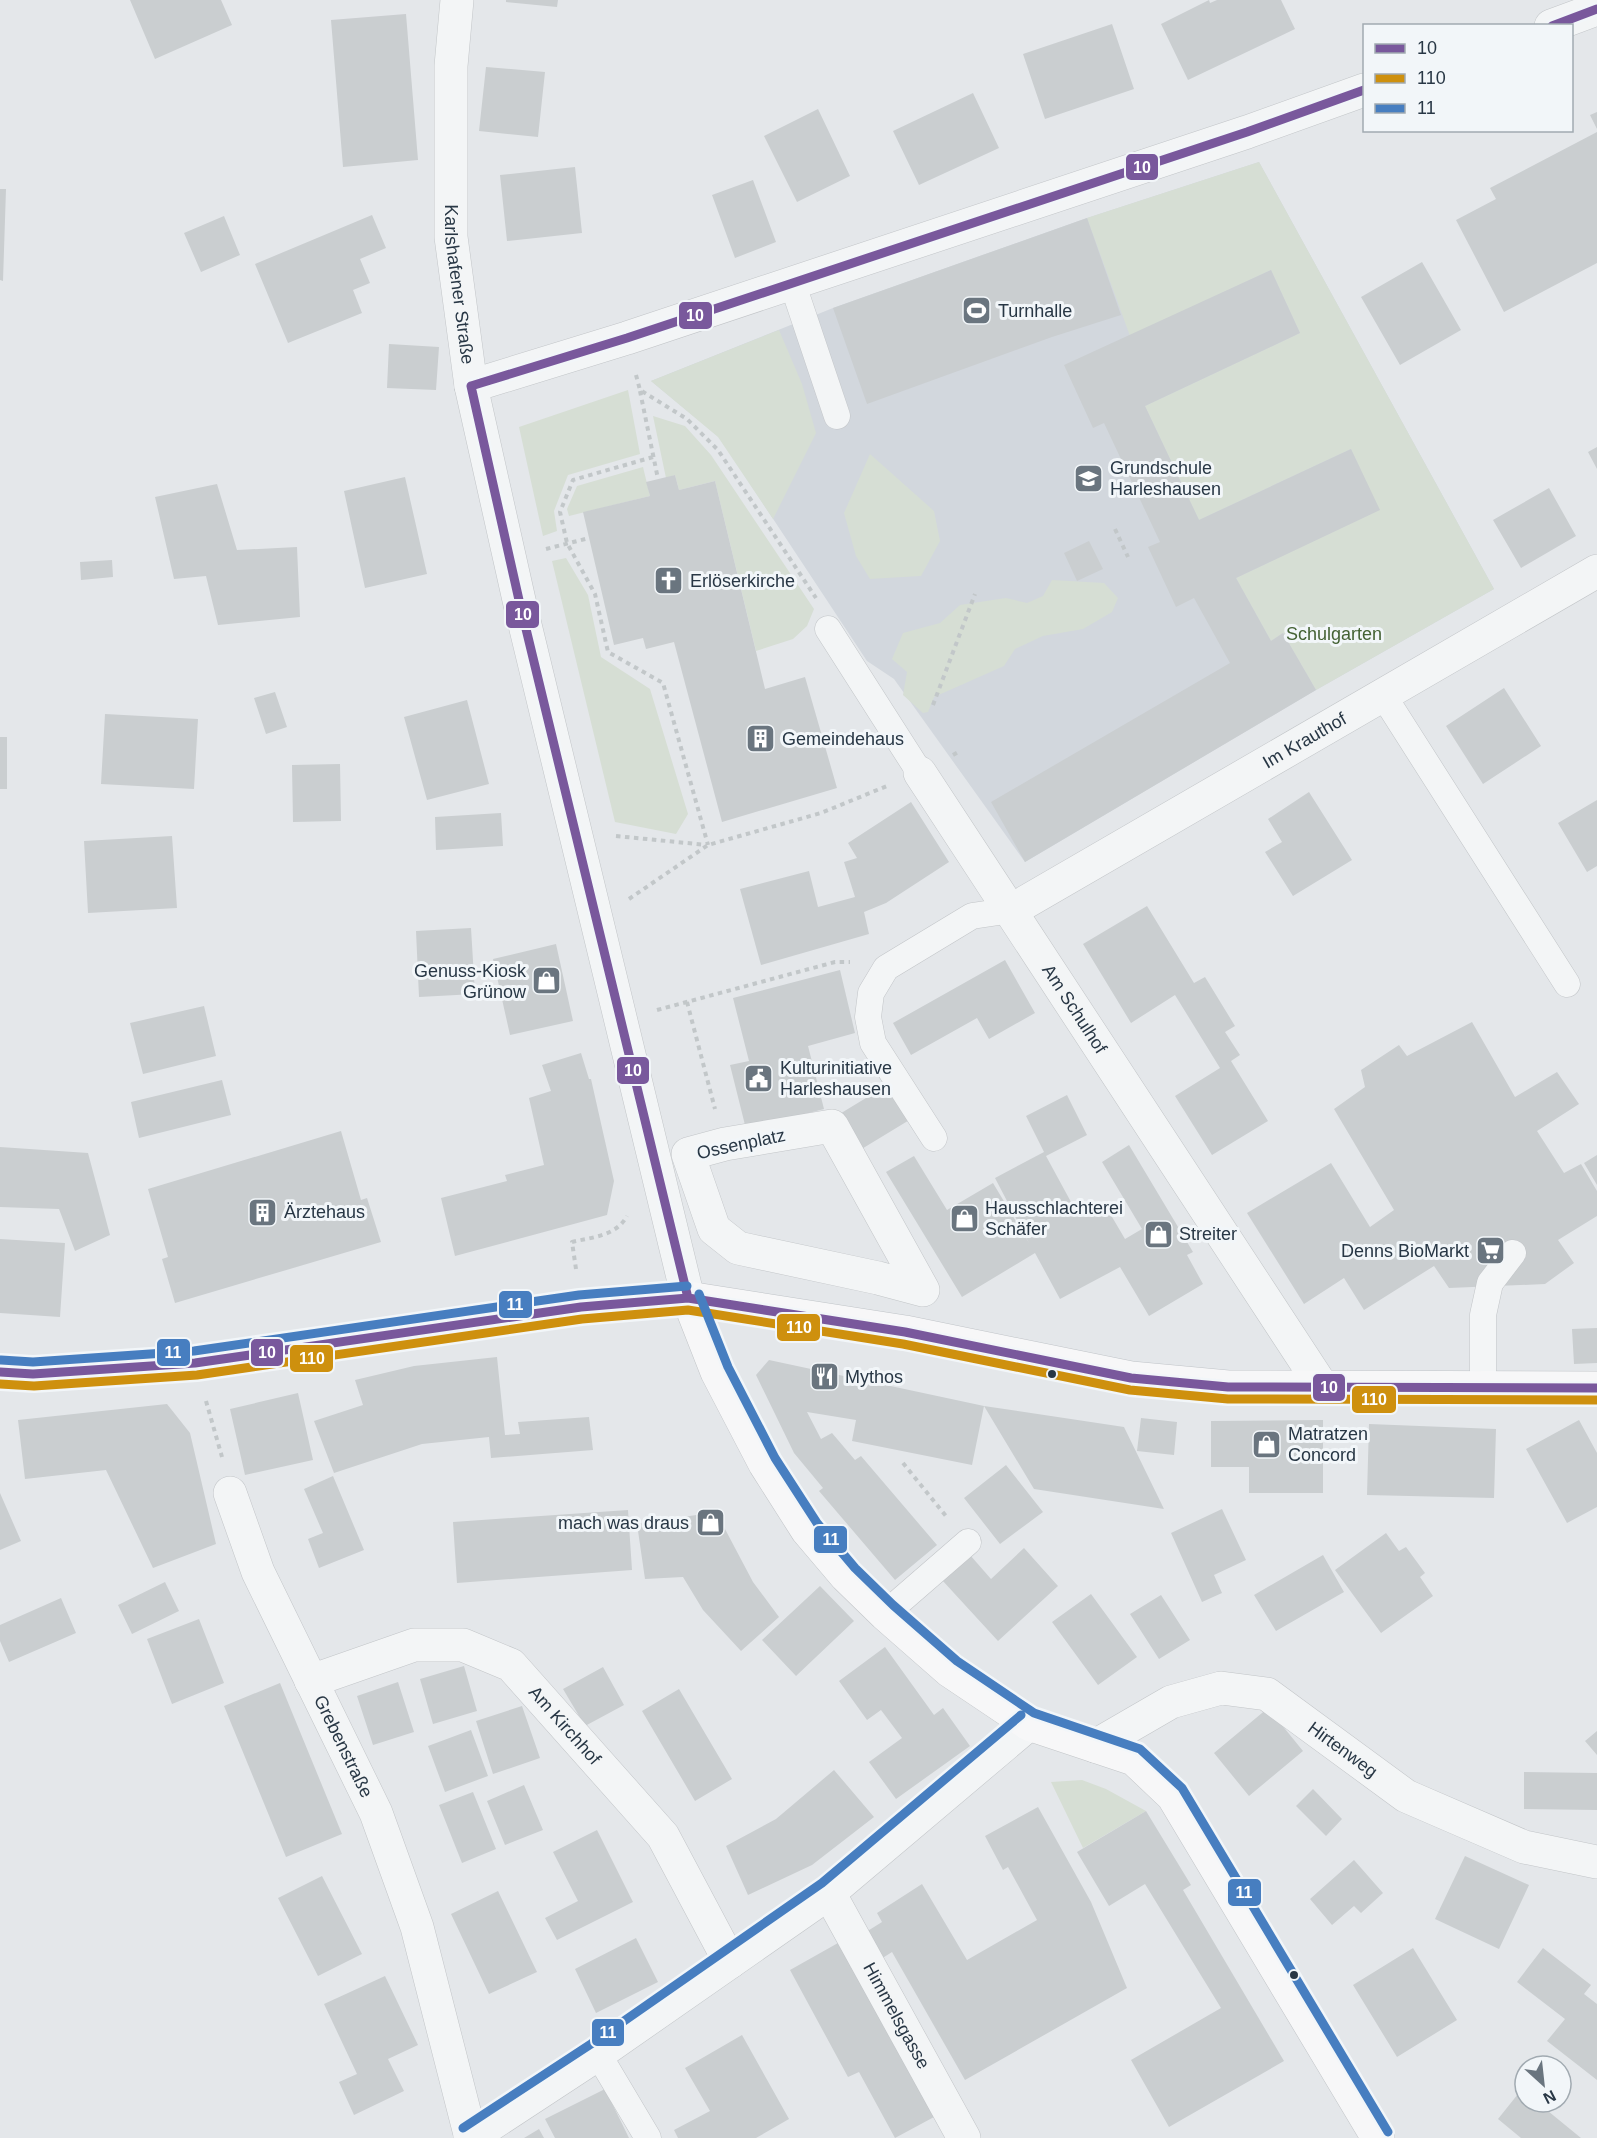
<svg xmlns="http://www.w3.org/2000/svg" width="1597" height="2138" viewBox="0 0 1597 2138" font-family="Arial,sans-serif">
<rect width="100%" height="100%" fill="#e4e7ea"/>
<path fill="#d2d7dd" d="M1259 162 1494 589 1316 690 1025 862 894 679 867 661 719 437 651 381 833 308 1087 218Z"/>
<path fill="#d6ded4" d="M1259 162 1494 589 1316 690 1283 633 1271 641 1236 578 1379 510 1351 449 1199 520 1145 406 1300 333 1271 270 1130 336 1087 218Z
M779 330 802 384 816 433 773 519 718 437 651 381Z
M628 390 640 454 568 475 554 511 557 531 543 536 519 427Z
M653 416 685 426 711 455 814 609 807 626 793 639 756 651 715 481 679 490 675 475 666 478Z
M870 454 934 511 940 541 921 576 870 579 856 556 844 513Z
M643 467 650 496 569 516 567 509 577 486Z
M566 558 588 595 601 657 650 689 688 814 676 834 615 822 552 561Z
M1052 580 1104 583 1118 598 1112 612 1083 629 1043 636 1015 649 1004 666 934 697 928 712 923 713 903 695 907 672 892 659 903 633 940 623 960 605 1006 598 1027 603 1043 596Z
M1082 1780 1106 1789 1146 1811 1083 1848 1051 1782Z"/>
<path fill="#caced0" d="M130 0H221L232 25 155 59Z
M506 0H558L557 7 506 2Z
M1209 0 1210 3 1217 0H1281L1295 29 1188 80 1161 24Z
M406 14 418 160 343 167 331 20Z
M1112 24 1134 89 1045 119 1023 54Z
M486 67 545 72 538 137 479 131Z
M973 93 999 148 919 185 893 131Z
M818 109 850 176 797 202 764 136Z
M1597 112V129L1590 115Z
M1597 132V263L1504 312 1456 220 1496 199 1490 188Z
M575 167 582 233 507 241 500 175Z
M753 180 776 242 735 258 712 195Z
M0 189H6L3 281 0 280Z
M372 215 386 248 360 259 370 283 353 290 362 313 288 343 255 264Z
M224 216 240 255 201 272 184 233Z
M1087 218 1121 315 1052 337 867 404 833 308Z
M1422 262 1461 330 1400 365 1361 297Z
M1271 270 1300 333 1145 406 1199 520 1351 449 1380 510 1236 578 1271 641 1283 633 1316 690 1025 862 991 802 1230 663 1194 598 1176 607 1148 547 1160 542 1104 423 1093 428 1064 365Z
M389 344 439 347 436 390 387 388Z
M1597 447V469L1588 452Z
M675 475 679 490 715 481 765 689 805 677 837 788 722 822 674 642 646 649 643 638 614 645 583 512 650 496 646 482Z
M405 477 427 574 365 588 344 491Z
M217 484 237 550 297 547 300 617 218 625 206 576 174 579 155 497Z
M1549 488 1576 536 1521 568 1493 520Z
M1089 541 1103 569 1077 581 1064 553Z
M112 560 113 577 81 580 80 562Z
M1504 688 1541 746 1483 784 1446 726Z
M275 692 287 727 266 734 254 698Z
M467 700 489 784 427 800 404 717Z
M105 714 198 719 194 789 101 784Z
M0 737H7V789H0Z
M340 764 341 821 293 822 292 765Z
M1309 792 1352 860 1293 896 1265 852 1282 842 1268 819Z
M1597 800V866L1587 872 1558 823Z
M911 802 949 862 886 903 864 912 869 934 761 965 740 889 809 871 818 907 855 897 844 862 857 858 848 843Z
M501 813 503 846 436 850 435 817Z
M172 836 177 908 88 913 84 841Z
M1147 906 1194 983 1205 977 1235 1026 1225 1032 1240 1055 1231 1061 1268 1121 1212 1155 1175 1096 1220 1068 1175 995 1131 1023 1083 944Z
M471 928 475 994 419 997 416 931Z
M556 944 573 1021 510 1035 493 959Z
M1005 960 1035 1013 989 1039 977 1018 911 1055 893 1023Z
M840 970 855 1033 808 1046 824 1109 746 1129 730 1065 749 1061 733 998Z
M204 1006 216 1056 143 1074 130 1023Z
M1472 1022 1515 1097 1557 1072 1579 1104 1537 1131 1564 1173 1581 1164 1597 1191V1216L1558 1240 1574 1263 1545 1284 1449 1288 1434 1266 1364 1310 1344 1278 1304 1304 1247 1213 1331 1163 1370 1227 1394 1210 1334 1109 1365 1087 1361 1070 1399 1045 1407 1056Z
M581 1053 589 1079H591L614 1181 607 1215 455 1256 441 1198 507 1181 505 1175 544 1165 529 1098 551 1091 542 1065Z
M222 1080 231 1115 139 1138 131 1102Z
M889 1084 911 1119 860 1150 838 1115Z
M1067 1095 1087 1135 1046 1156 1077 1213 1088 1207 1091 1212 1105 1205 1125 1239 1142 1229 1102 1162 1129 1145 1193 1252 1187 1255 1203 1284 1149 1316 1120 1267 1060 1299 1035 1253 962 1297 886 1172 914 1156 947 1210 993 1183 1029 1243 995 1178 1044 1152 1026 1116Z
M341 1131 361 1200 367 1198 381 1242 175 1303 162 1259 168 1257 148 1189Z
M0 1147 88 1153 110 1235 75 1251 59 1209 0 1207Z
M1597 1155V1185L1584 1163Z
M0 1239 65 1243 60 1317 0 1313Z
M1597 1328V1363L1574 1364 1572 1329Z
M497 1357 505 1435 520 1434 518 1422 589 1417 593 1450 491 1458 489 1437 422 1444 334 1473 314 1421 363 1405 355 1380 414 1366Z
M769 1360 984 1406 972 1465 852 1441 856 1420 807 1412 821 1439 832 1433 855 1460 861 1456 937 1545 895 1580 819 1491 823 1488 794 1453 756 1375Z
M298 1393 313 1460 245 1475 230 1409Z
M167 1404 190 1433 216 1544 153 1568 106 1470 25 1479 18 1420Z
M984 1406 1124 1427 1164 1509 1034 1489Z
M1141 1418 1177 1422 1174 1455 1137 1451Z
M1323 1420V1493H1249V1467H1211V1421Z
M1579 1420 1597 1453V1507L1567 1523 1526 1449Z
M1369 1424 1496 1429 1494 1498 1367 1495Z
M1006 1465 1043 1512 1000 1544 964 1498Z
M333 1476 364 1550 319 1568 308 1539 323 1533 304 1489Z
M0 1493 21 1541 0 1550Z
M1222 1509 1246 1560 1214 1575 1222 1593 1202 1602 1171 1533Z
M628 1510 632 1570 457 1583 453 1522Z
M716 1512 753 1582 779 1617 741 1651 703 1610 683 1577 645 1579 637 1524Z
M1386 1533 1399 1551 1406 1547 1425 1573 1420 1577 1433 1596 1381 1633 1335 1570Z
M1024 1548 1058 1586 998 1641 942 1580 970 1555 991 1579Z
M1323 1555 1344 1592 1276 1631 1254 1595Z
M165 1582 179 1611 132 1634 118 1605Z
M820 1586 854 1621 796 1676 762 1640Z
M1091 1594 1137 1657 1098 1685 1052 1622Z
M1161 1595 1190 1640 1159 1659 1130 1614Z
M61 1598 76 1633 9 1662 0 1641V1625Z
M199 1619 224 1683 172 1704 147 1639Z
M885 1647 934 1715 943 1708 970 1746 896 1799 869 1762 902 1738 881 1710 867 1720 839 1681Z
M464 1666 477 1711 433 1724 420 1679Z
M603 1667 624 1705 585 1726 563 1689Z
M398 1682 414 1732 373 1745 357 1696Z
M280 1683 342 1834 286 1857 224 1706Z
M679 1689 732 1779 695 1801 642 1711Z
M522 1706 540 1758 493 1774 476 1721Z
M1268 1708 1303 1751 1249 1796 1214 1753Z
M471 1730 488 1776 445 1792 428 1746Z
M1597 1731V1755L1585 1741Z
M834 1770 874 1817 812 1865 748 1895 726 1846 776 1819Z
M1524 1772 1597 1773V1810L1524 1809Z
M524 1785 543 1830 505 1845 487 1801Z
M1313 1789 1342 1819 1326 1836 1296 1806Z
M473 1792 496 1849 462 1863 439 1805Z
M1038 1807 1091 1902 1127 1988 965 2080 892 1952 881 1959 866 1932 882 1922 877 1913 922 1884 967 1960 1037 1920 1008 1867 1003 1870 985 1836Z
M1146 1811 1191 1885 1183 1890 1284 2061 1169 2127 1131 2060 1221 2008 1145 1884 1109 1906 1077 1852Z
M597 1830 633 1902 557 1940 545 1918 578 1901 553 1852Z
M1465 1856 1529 1885 1499 1949 1435 1919Z
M1354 1860 1383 1893 1361 1913 1354 1906 1332 1925 1310 1899Z
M322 1876 362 1954 318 1976 278 1898Z
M498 1891 537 1972 489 1994 451 1914Z
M636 1938 658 1982 596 2013 575 1969Z
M838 1943 934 2117 895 2138 859 2072 848 2077 790 1970Z
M1413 1948 1457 2020 1397 2057 1353 1985Z
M1543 1948 1591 1985 1584 1994 1597 2004V2080L1547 2041 1565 2019 1517 1982Z
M385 1976 418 2045 388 2059 404 2091 354 2115 339 2082 357 2074 324 2004Z
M742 2035 789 2119 756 2138H678L674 2130 710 2111 685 2068Z
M605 2089 629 2138H555L545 2119Z
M1522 2089 1525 2092V2102H1537L1581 2138H1521L1498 2119Z
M539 2129 544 2138H524Z"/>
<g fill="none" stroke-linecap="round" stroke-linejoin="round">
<defs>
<path id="lane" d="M792 282 837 416
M828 629 920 773
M1383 695 1567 984
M934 1138 873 1043 868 1017 871 993 886 968 972 916 1012 910
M1483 1388V1315L1490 1283 1513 1253
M885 1614 968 1542
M598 2054 648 2138"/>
<g id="street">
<path id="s1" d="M457 0 451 66V237L471 386 519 600 688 1298"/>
<path d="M1551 26 1597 9"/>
<path d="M471 386 627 338 1247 132 1364 90"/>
<path id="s2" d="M920 773 1323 1388"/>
<path id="s3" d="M1012 910 1597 571"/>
<path d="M832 1126 923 1290 878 1278 738 1248 714 1229 688 1154 725 1144Z"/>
<path id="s4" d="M230 1493 258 1572 376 1813 417 1927 471 2138"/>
<path id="s5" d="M311 1681 414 1645H463L511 1665 663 1836 730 1962"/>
<path id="s6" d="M1095 1746 1171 1702 1221 1688 1267 1694 1406 1796 1524 1847 1597 1862"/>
<path id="s7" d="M829 1893 964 2138"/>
<path d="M470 2138 598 2054 829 1893 1029 1724"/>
</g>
<path id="secondary" d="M688 1298 717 1372 765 1464 807 1530 846 1576 885 1614 950 1671 1029 1724 1134 1759 1173 1796 1378 2138"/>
<path id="primary" d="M0 1372 33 1374 195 1363 581 1307 688 1298 905 1332 1131 1378 1228 1387 1597 1388"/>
</defs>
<use href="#lane" stroke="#c2c5c8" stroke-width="27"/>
<use href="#street" stroke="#c2c5c8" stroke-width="34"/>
<use href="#secondary" stroke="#c2c5c8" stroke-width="34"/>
<use href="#primary" stroke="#c0c4c8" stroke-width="34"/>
<path stroke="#c2c7c9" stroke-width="4" stroke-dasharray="4.5 4.5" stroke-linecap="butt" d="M636 375 640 390 687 419 718 450 816 598
M640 391 658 479
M653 457 573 480 560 512 567 543 595 594 608 652 663 683 708 845
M1115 529 1128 557
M546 549 589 538
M933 705 975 594
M953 755 960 751
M616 836 707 845
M629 899 708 845 821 813 887 786
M687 1002 715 1109
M657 1010 835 962H850
M576 1269 572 1242C593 1237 616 1236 627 1216
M206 1401 222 1457
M903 1463 946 1516"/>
<use href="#lane" stroke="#f3f5f6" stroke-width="26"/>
<use href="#street" stroke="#f3f5f6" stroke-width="33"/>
<use href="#secondary" stroke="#f7f7f8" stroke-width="33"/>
<use href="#primary" stroke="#f7f7f8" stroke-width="33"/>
<defs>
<path id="bus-1" d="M1552 26 1597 9
M471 386 627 338 1247 132 1364 90
M471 386 519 600 688 1298
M0 1372 33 1374 195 1363 581 1307 688 1298 905 1332 1131 1378 1228 1387 1597 1388"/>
<path id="bus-2" d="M0 1384 34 1386 197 1375 582 1319 688 1310 903 1344 1130 1390 1228 1399 1597 1400"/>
<path id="bus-3" d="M699 1294 728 1367 775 1458 817 1523 855 1568 893 1605 957 1661 1034 1713 1140 1749 1182 1788 1388 2132
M1 1360 33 1362 194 1351 579 1295 687 1286
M463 2128 591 2044 822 1883 1021 1715"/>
</defs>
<use href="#bus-1" stroke="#f2f6f9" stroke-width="14"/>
<use href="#bus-2" stroke="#f2f6f9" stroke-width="14"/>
<use href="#bus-3" stroke="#f2f6f9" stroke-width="14"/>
<use href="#bus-1" stroke="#79589c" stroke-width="9"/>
<use href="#bus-2" stroke="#ce900e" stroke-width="9"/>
<use href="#bus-3" stroke="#477ec0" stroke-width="9"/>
</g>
<defs>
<symbol id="stadium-square" viewBox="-11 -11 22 22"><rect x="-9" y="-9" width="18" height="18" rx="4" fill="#6a757f" stroke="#f2f6f9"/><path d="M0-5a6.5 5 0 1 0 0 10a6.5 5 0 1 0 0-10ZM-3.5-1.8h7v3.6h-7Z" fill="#fff"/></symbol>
<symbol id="school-square" viewBox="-11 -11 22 22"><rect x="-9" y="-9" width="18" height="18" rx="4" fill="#6a757f" stroke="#f2f6f9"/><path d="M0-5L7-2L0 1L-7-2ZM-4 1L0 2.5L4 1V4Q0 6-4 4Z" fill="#fff"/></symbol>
<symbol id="church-square" viewBox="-11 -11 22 22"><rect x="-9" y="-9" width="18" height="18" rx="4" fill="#6a757f" stroke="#f2f6f9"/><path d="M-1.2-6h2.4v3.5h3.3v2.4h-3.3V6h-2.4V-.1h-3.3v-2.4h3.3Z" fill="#fff"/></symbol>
<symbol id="building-square" viewBox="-11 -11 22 22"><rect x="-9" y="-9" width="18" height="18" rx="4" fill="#6a757f" stroke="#f2f6f9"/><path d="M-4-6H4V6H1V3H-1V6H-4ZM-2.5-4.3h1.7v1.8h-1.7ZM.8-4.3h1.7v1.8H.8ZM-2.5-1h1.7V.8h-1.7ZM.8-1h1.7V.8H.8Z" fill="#fff"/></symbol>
<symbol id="shop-square" viewBox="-11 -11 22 22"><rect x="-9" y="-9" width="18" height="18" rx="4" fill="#6a757f" stroke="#f2f6f9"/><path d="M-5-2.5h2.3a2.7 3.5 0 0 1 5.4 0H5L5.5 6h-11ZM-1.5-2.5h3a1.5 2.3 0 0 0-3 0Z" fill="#fff"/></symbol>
<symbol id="civic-square" viewBox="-11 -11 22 22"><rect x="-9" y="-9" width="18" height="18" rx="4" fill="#6a757f" stroke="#f2f6f9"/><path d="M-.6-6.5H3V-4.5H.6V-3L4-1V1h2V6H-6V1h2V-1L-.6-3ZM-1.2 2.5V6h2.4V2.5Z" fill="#fff"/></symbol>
<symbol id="supermarket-square" viewBox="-11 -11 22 22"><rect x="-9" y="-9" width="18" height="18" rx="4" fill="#6a757f" stroke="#f2f6f9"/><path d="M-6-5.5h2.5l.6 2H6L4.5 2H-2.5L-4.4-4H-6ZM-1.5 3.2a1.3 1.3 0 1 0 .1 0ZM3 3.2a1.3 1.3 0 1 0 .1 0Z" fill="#fff"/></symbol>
<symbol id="restaurant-square" viewBox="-11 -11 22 22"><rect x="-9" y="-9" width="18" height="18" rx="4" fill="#6a757f" stroke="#f2f6f9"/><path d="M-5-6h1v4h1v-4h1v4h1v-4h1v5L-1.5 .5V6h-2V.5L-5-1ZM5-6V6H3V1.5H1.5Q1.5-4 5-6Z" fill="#fff"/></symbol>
</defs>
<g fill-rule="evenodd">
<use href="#stadium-square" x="960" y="294" width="33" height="33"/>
<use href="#school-square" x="1072" y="462" width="33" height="33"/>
<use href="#church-square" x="652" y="564" width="33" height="33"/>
<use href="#building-square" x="744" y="722" width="33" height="33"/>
<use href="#shop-square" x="530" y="964" width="33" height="33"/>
<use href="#civic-square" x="742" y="1062" width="33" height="33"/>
<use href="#building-square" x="246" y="1196" width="33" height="33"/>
<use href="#shop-square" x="948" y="1202" width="33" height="33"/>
<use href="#shop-square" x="1142" y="1218" width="33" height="33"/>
<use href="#supermarket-square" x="1474" y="1234" width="33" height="33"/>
<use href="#restaurant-square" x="808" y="1360" width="33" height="33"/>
<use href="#shop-square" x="1250" y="1428" width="33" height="33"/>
<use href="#shop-square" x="694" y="1506" width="33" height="33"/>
</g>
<g fill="#283745" stroke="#f2f6f9" stroke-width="2">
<circle cx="1052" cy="1374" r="5"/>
<circle cx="1294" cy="1975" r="5"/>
</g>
<g text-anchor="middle" stroke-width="6" stroke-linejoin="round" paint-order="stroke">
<g font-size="18" fill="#283745" stroke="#f2f6f9">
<text dy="6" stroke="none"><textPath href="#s1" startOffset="285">Karlshafener Straße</textPath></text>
<text dy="6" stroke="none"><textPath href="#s3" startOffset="338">Im Krauthof</textPath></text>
<text dy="6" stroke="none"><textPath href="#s2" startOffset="282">Am Schulhof</textPath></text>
<text transform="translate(741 1144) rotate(-12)" y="6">Ossenplatz</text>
<text dy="6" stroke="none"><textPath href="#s5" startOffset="291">Am Kirchhof</textPath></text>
<text dy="6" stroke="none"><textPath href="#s4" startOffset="278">Grebenstraße</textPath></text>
<text dy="6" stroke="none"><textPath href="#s6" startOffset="280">Hirtenweg</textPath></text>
<text dy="6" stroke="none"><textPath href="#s7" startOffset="140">Himmelsgasse</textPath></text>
</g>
<g font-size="18" fill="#283745" stroke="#f2f6f9" text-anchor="start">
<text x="998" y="317">Turnhalle</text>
<text x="1110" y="474">Grundschule<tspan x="1110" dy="21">Harleshausen</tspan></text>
<text x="690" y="587">Erlöserkirche</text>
<text x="782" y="745">Gemeindehaus</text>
<text x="526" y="977" text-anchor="end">Genuss-Kiosk<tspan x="526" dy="21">Grünow</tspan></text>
<text x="780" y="1074">Kulturinitiative<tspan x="780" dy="21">Harleshausen</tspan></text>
<text x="985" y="1214">Hausschlachterei<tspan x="985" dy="21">Schäfer</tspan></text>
<text x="284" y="1218">Ärztehaus</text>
<text x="1179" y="1240">Streiter</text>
<text x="1469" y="1257" text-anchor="end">Denns BioMarkt</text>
<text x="845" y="1383">Mythos</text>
<text x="1288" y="1440">Matratzen<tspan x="1288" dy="21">Concord</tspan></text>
<text x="689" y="1529" text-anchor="end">mach was draus</text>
</g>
<g font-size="18" fill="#446234" stroke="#f2f6f9">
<text x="1334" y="640">Schulgarten</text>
</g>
</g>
<g stroke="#f2f6f9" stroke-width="2">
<rect x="1125" y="153" width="34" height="28" rx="6" fill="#79589c"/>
<rect x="678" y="301" width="35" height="29" rx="6" fill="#79589c"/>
<rect x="505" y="600" width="35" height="29" rx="6" fill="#79589c"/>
<rect x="616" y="1056" width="34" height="29" rx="6" fill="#79589c"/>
<rect x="498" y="1290" width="35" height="29" rx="6" fill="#477ec0"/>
<rect x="776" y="1313" width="45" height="29" rx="6" fill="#ce900e"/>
<rect x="156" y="1338" width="35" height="29" rx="6" fill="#477ec0"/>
<rect x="250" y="1338" width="34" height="29" rx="6" fill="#79589c"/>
<rect x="289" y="1344" width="45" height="29" rx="6" fill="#ce900e"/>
<rect x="1312" y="1373" width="34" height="29" rx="6" fill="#79589c"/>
<rect x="1351" y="1385" width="46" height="29" rx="6" fill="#ce900e"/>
<rect x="813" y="1525" width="35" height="29" rx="6" fill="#477ec0"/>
<rect x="1227" y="1878" width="35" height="29" rx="6" fill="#477ec0"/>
<rect x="591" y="2018" width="34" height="29" rx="6" fill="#477ec0"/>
</g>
<g font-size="16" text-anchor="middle" font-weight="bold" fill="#fff">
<text x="1142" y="173">10</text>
<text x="695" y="321">10</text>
<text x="523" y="620">10</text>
<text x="633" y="1076">10</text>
<text x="515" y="1310">11</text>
<text x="799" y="1333">110</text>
<text x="173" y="1358">11</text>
<text x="267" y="1358">10</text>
<text x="312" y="1364">110</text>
<text x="1329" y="1393">10</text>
<text x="1374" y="1405">110</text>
<text x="831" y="1545">11</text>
<text x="1244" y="1898">11</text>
<text x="608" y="2038">11</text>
</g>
<rect x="1363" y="24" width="210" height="108" fill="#f2f6f9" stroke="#a1aab1" stroke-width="1.5"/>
<rect x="1375" y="44" width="30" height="9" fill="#79589c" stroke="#a1aab1" stroke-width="1.5"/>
<text x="1417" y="54" font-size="18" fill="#283745">10</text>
<rect x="1375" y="74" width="30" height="9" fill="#ce900e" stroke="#a1aab1" stroke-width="1.5"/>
<text x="1417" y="84" font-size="18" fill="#283745">110</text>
<rect x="1375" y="104" width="30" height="9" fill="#477ec0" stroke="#a1aab1" stroke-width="1.5"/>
<text x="1417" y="114" font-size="18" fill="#283745">11</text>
<g transform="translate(1543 2084) rotate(153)"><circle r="28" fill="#f2f6f9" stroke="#a1aab1" stroke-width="1.5"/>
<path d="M0-4.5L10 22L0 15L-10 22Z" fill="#6a757f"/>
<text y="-9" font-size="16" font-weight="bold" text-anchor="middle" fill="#283745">N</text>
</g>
</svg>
